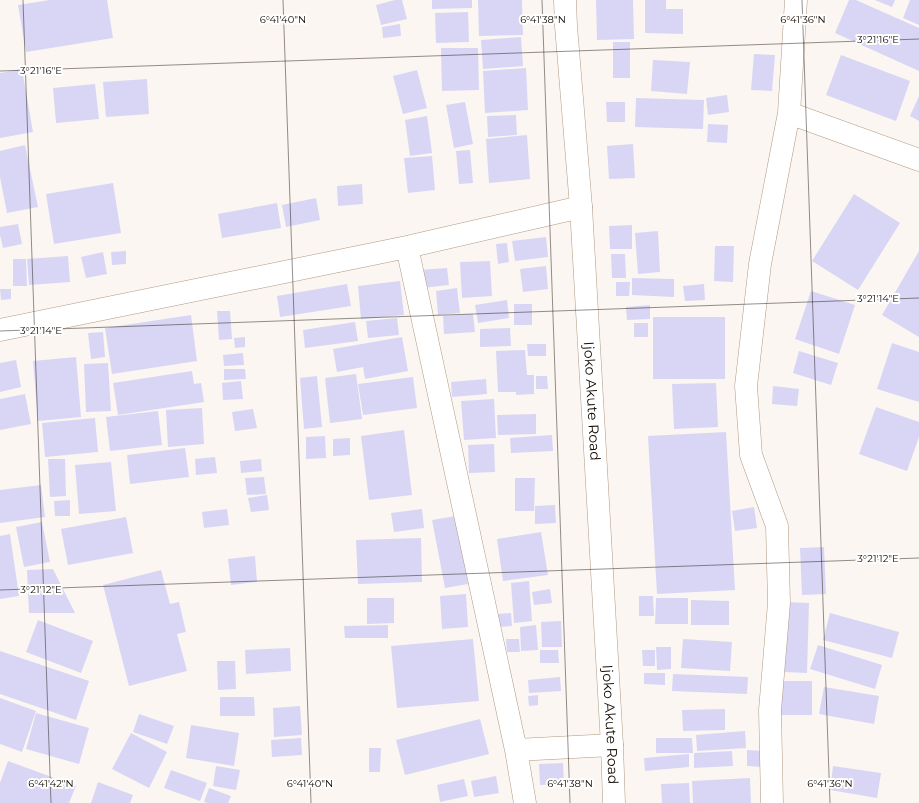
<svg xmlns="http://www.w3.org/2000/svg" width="919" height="803" viewBox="0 0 919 803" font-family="Montserrat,sans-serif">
<rect width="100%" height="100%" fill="#fbf6f1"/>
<path fill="#d9d6f5" d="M50 0H107L113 38 26 52 18 5Z
M395 0H402L407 19 381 25 376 5Z
M432 0H472V8L432 9Z
M478 0H522L523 35 479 36Z
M596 0H633L634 39 597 40Z
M645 0H666V9H683V34L645 33Z
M849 0H856L919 28V71L835 33Z
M875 0H895L892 7Z
M910 0H919V25L903 18Z
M468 12 469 42 436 43 435 13Z
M400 24 401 36 383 38 382 27Z
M521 37 523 66 483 69 481 40Z
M613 42H630V78H613Z
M441 48H478L479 90 442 91Z
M754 54 775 55 772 91 751 90Z
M841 55 910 81 896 121 826 95Z
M653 60 690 62 687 94 651 91Z
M526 68 528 110 485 113 483 71Z
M22 69 33 132 0 138V73Z
M417 70 427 108 403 114 393 76Z
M147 79 149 114 106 117 103 82Z
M95 84 99 119 56 123 53 88Z
M727 95 729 112 708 115 706 98Z
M919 96V121L910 116Z
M636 98 704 100 703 129 635 127Z
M465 102 473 144 454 148 446 105Z
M606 102H625V122H607Z
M516 115 517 135 488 137 487 116Z
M427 116 432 153 410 156 405 120Z
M708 124 728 125 727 143 707 142Z
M527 135 530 179 489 183 486 139Z
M633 144 635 178 609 179 607 146Z
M25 145 38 207 7 213 0 177V151Z
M470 150 473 183 459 184 456 151Z
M432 156 435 190 408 193 404 158Z
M113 183 121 233 54 244 46 194Z
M362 184 363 204 338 206 337 186Z
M854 194 900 223 858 290 812 261Z
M316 198 320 220 286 227 282 205Z
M277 203 281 228 222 238 218 214Z
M18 224 22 244 3 248 0 235V227Z
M632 225V249H610L609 226Z
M658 231 660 272 638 274 635 233Z
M546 237 548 257 515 261 512 241Z
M507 243 509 262 498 264 496 244Z
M715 246H734L733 282 714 281Z
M126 251V264L112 265 111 252Z
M919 251V337L882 315Z
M103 252 107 274 86 278 81 257Z
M611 254H625L626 278H612Z
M68 256 70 282 29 285 27 259Z
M13 259H26L27 286H13Z
M490 261 492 296 462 298 460 262Z
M546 266 548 289 523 292 520 269Z
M447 268 449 285 421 288 419 270Z
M632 278 674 279V297L632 295Z
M400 281 404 315 361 319 358 286Z
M616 282H630L629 296H616Z
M347 284 351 306 280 317 277 296Z
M704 284 705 300 685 301 683 286Z
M457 288 460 313 438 315 436 291Z
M0 289H11V299L1 300Z
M811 291 855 305 839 354 795 339Z
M507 300 509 318 478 323 475 305Z
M514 304H532V325H514Z
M650 305V319L627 320 626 307Z
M217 311H230L232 339 219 340Z
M473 314 475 332 444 334 443 316Z
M191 315 197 361 112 374 105 328Z
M653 317H725V379H653Z
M397 318 399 335 368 338 366 321Z
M355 322 358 341 305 348 303 330Z
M634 323H648V337H634Z
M510 328 511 346 480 347V329Z
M103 332 105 357 91 359 88 333Z
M245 337V347L235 348 234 338Z
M402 337 408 371 365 379 363 367 337 372 333 349Z
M892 343 919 352V402L877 389Z
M527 344H546V356H528Z
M525 350 527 375H534V394L516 395V392H498L496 351Z
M799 351 838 363 831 385 793 373Z
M243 353 244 365 224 366 223 355Z
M76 357 81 417 38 421 33 361Z
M16 360 21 387 0 392V363Z
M108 363 111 411 86 412 84 364Z
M224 369H245L246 379 224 380Z
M192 371 194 384 201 383 204 402 118 415 113 383Z
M356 374 362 419 330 423 325 378Z
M317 376 322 427 304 429 300 378Z
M536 376H547L548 389H536Z
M413 377 417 408 363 415 358 384Z
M486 379 487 394 452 397 451 382Z
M241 381 243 399 223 400 222 383Z
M716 383 718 427 674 429 672 384Z
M773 386 799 389 797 406 772 404Z
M25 394 31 424 0 430V399Z
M494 399 496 438 464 440 461 401Z
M876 407 919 422V437L907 471 859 454Z
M202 408 204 444 168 447 166 410Z
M253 409 257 428 235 431 232 412Z
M158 411 162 445 110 451 106 417Z
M536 414V434L498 435 497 415Z
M95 418 98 452 45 457 42 423Z
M404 430 412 495 369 500 361 436Z
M726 432 735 590 657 594 648 436Z
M552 435 553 451 511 453 510 438Z
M325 436 326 458 306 459V437Z
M350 438V455L333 456V439Z
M494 444 495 472 469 473 468 445Z
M185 448 189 477 130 484 127 455Z
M215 457 217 473 196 475 195 459Z
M48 459H65L66 496 50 497Z
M261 459 262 471 241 473 240 461Z
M111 462 116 511 79 514 75 465Z
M264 477 266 494 247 495 245 478Z
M515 478H535L534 511H515Z
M41 485 45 517 0 523V490Z
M267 495 269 510 251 512 248 498Z
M70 500V516H55L54 501Z
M555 505 556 523 535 524V506Z
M754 507 757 528 735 531 732 511Z
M227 509 229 525 204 528 202 512Z
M422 509 424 528 394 532 391 513Z
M456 516 468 584 445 588 432 520Z
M126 517 133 553 68 565 61 529Z
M42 522 50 562 24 567 16 527Z
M541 532 548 575 503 581 497 539Z
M10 534 19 596 0 599V536Z
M421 538 422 582 358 584 356 540Z
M824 547 826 594 802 595 800 548Z
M255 556 257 582 231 585 228 559Z
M53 569 75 613H29L27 570Z
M161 570 170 604 179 602 186 632 177 634 187 671 129 686 103 585Z
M529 581 532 621 514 623 511 583Z
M550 589 552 603 534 605 532 592Z
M466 594 468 627 442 629 440 596Z
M639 596H653L654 616H639Z
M367 598H394V623L367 624Z
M656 598H688V624H655Z
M691 600 729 601V625H691Z
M785 602 809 603 807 673 784 672Z
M511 613 512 626 498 627 497 614Z
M830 613 899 632 892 658 823 640Z
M38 620 93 641 81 673 26 652Z
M561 621 562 647H542L541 622Z
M388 625V638H345L344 626Z
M536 625 538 650 521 651 520 627Z
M473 639 479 701 397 708 391 646Z
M506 639H519L520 652H507Z
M683 639 732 642 730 671 681 668Z
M818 645 882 665 875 689 810 669Z
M656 647H671V669L657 670Z
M290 648 291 671 246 674 245 650Z
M540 650H558L559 663H540Z
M642 650H655V666H643Z
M0 651 89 681 76 720 0 694Z
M217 661H235L236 689 218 690Z
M644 673H665V685L644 684Z
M673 674 748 677 747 694 672 691Z
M560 677 561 691 529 693 528 680Z
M779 681H812V715H779Z
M824 687 879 696 874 724 819 714Z
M538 695V705L529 706 528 696Z
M220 697H254L255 716H220Z
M0 698 36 711 22 752 0 744Z
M300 706 302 735 274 737 273 708Z
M725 709V730L683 731 682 710Z
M36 713 89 728 79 764 26 749Z
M139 714 174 726 167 744 133 732Z
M480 719 489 754 405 775 396 740Z
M191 725 239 733 234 766 186 758Z
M745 731 746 748 697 751 696 735Z
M131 733 167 752 149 788 112 769Z
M301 738 302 755 272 757 271 740Z
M656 738H692L693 753H656Z
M369 748H381L380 772H369Z
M747 750 763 751 762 767 747 766Z
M732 751 733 766 694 768V753Z
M689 754V767L645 771 644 758Z
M8 761 76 786 69 803H0V783Z
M563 763 564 784 540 785 539 764Z
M216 766 240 770 236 790 213 786Z
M833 766 881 773 877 798 830 790Z
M171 770 207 783 200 801 164 788Z
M496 776 499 793 474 797 471 781Z
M750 778 751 803H693L692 781Z
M464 779 468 796 440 802 437 785Z
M98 782 133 795 130 803H91Z
M689 783 690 803H662L661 784Z
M209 788 231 796 228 803H208L204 802Z"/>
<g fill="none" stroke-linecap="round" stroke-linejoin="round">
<defs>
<path id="minor" d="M789 113 919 160
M407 247 516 750 612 745
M0 330 407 247 581 207
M516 750 525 803
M772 803 770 710 779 603 777 526 751 455 746 386 760 264 789 113 796 0"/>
<g id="major">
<path id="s1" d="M565 0 566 26 581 207 612 745 614 803"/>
</g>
</defs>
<use href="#minor" stroke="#b19982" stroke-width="23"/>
<use href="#major" stroke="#b19982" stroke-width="23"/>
<use href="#minor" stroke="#fff" stroke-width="22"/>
<use href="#major" stroke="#fff" stroke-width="22"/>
</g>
<path fill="none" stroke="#120a03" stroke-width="1" stroke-opacity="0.45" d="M23 0 51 803M283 0 311 803M542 0 570 803M802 0 830 803M0 71 919 39M0 331 919 298M0 590 919 558"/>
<g text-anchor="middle" stroke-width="4" stroke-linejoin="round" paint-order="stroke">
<g font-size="14" fill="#120a03" stroke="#fff">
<text dy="5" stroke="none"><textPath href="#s1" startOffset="402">Ijoko Akute Road</textPath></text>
<text dy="5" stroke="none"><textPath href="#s1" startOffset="726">Ijoko Akute Road</textPath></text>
</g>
</g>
<g font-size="10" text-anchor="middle" fill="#120a03" stroke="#fff" stroke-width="4" stroke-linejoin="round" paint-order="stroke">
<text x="283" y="23">6°41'40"N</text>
<text x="543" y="23">6°41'38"N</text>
<text x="803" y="23">6°41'36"N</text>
<text x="878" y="43">3°21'16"E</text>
<text x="41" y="74">3°21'16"E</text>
<text x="878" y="302">3°21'14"E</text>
<text x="41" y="334">3°21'14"E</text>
<text x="878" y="562">3°21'12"E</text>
<text x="41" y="593">3°21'12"E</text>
<text x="51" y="787">6°41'42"N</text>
<text x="310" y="787">6°41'40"N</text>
<text x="570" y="787">6°41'38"N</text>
<text x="830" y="787">6°41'36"N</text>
</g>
</svg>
